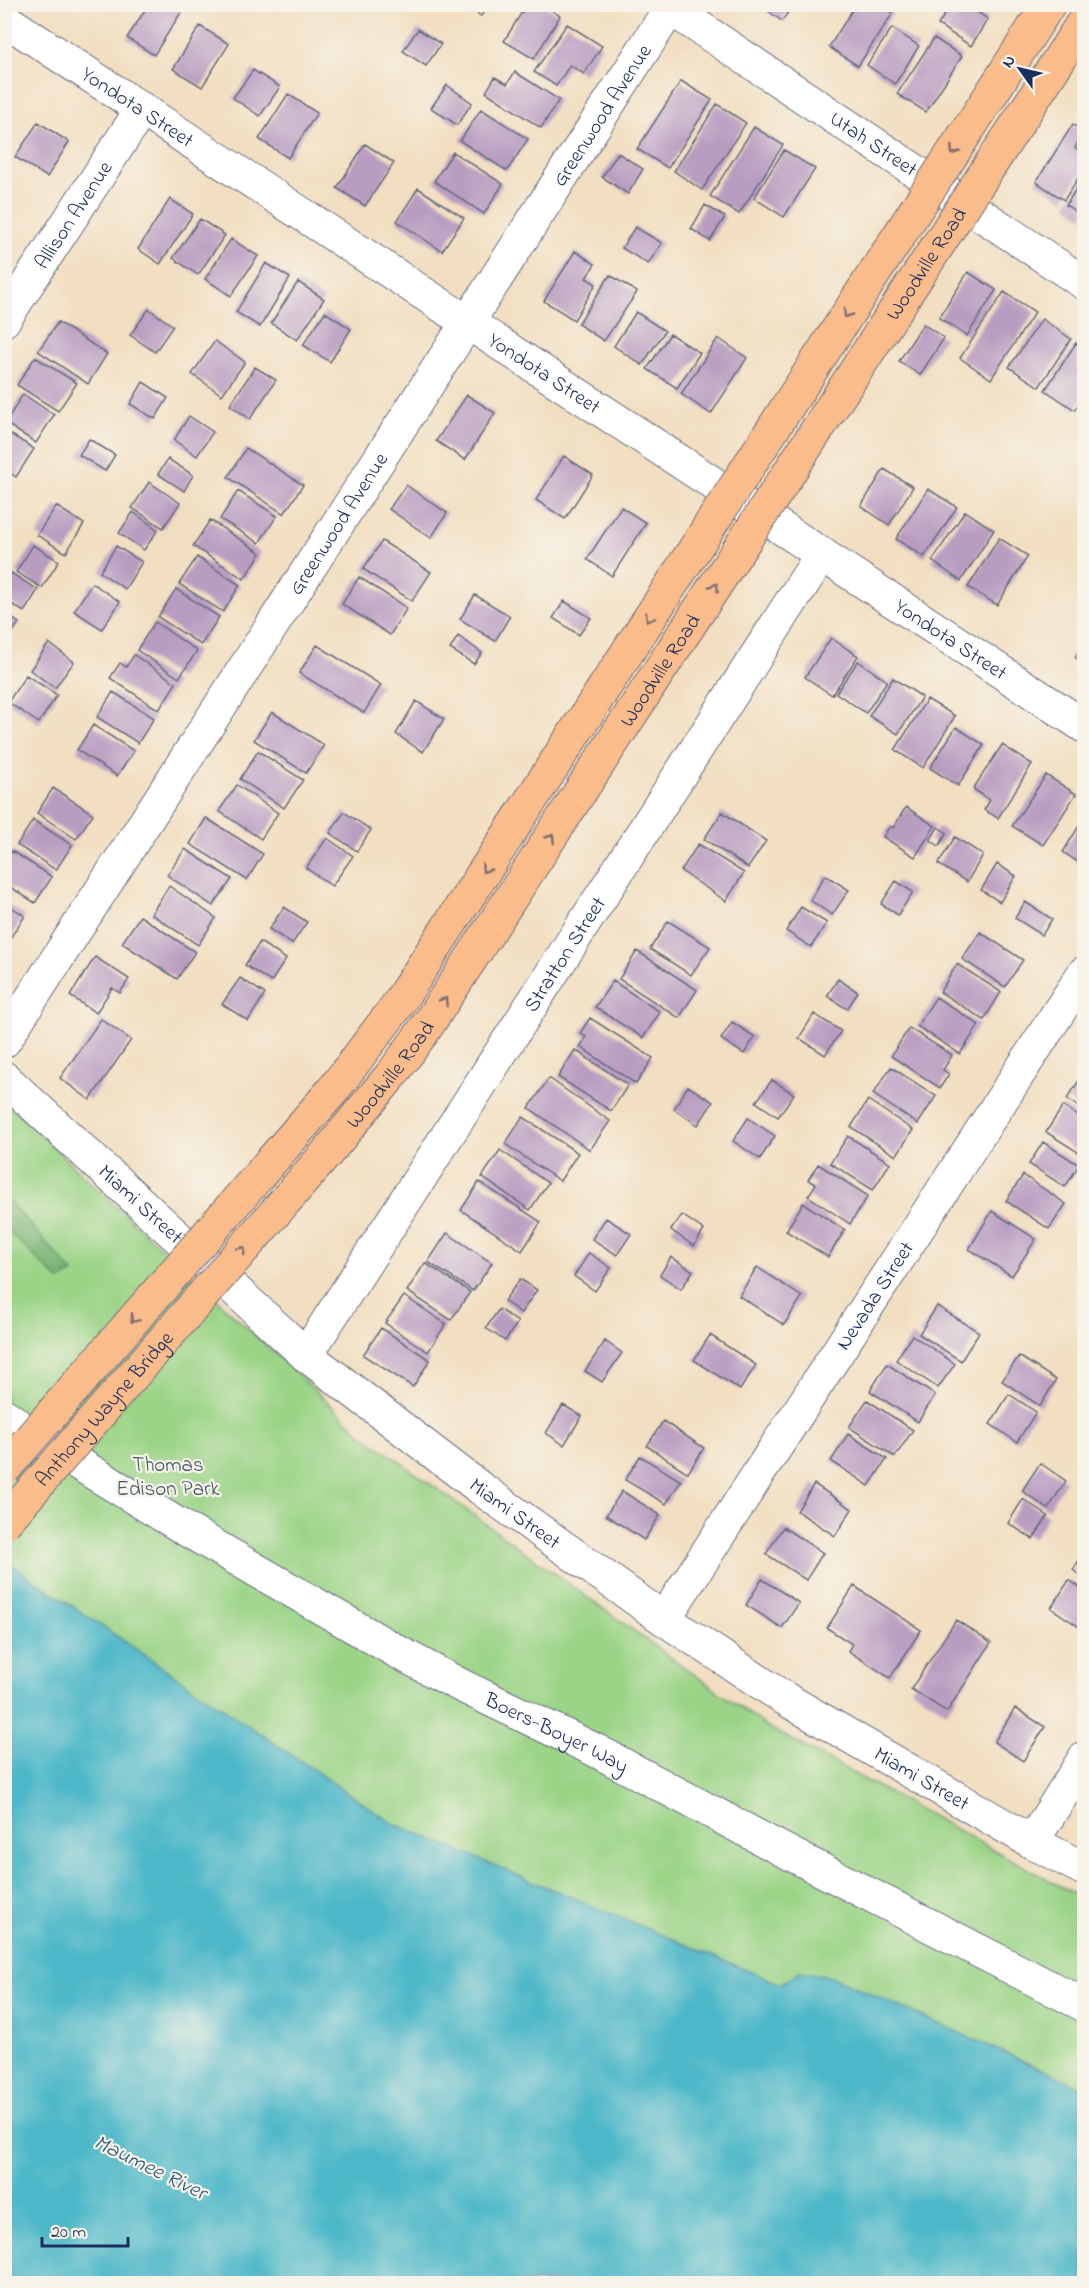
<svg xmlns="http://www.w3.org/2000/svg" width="1089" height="2288" viewBox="0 0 1089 2288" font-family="'Indie Flower',sans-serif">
<rect width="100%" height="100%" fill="#f7f3e8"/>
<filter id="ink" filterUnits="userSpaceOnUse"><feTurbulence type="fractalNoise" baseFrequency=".0167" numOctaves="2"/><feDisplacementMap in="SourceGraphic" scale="12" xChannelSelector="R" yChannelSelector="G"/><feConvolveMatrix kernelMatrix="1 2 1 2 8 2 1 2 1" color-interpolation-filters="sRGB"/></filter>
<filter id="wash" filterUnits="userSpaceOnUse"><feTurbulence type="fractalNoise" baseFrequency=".008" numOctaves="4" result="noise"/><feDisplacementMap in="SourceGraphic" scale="24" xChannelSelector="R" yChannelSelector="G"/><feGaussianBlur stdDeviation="1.35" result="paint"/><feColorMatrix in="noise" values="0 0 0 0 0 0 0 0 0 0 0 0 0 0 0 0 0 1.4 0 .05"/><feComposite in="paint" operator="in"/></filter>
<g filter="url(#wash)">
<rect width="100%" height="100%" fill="#f2dec0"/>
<path fill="#9bd487" stroke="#5b8272" stroke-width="1.5" d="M4 1098 80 1173 364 1436 766 1726 1084 1899V2088L835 1978 800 1971 780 1984 392 1823 5 1560Z"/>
<path fill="#7cb674" stroke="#4c7269" stroke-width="1.5" d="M5 1197 73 1273 60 1281 5 1228Z"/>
<path fill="#4cb7c8" stroke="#347393" stroke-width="1.5" d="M4 1560 392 1823 780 1984 800 1971 835 1978 1084 2088V2283H5Z"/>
<g id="blocks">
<path fill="#b99dc1" d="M149 4H172L182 11 154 55 127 38Z
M463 4H489L481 16Z
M527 4H542L560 16 534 59 504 41Z
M758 4H794L782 21Z
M856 4H880L893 13 858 66 829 47Z
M951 4H965L988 19 971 46 938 25Z
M567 24 602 46 584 74 570 65 556 86 534 72Z
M200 26 229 44 202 87 173 69Z
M892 28 919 46 895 84 867 65Z
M418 29 441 44 426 66 403 51Z
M934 38 962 56 926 112 897 94Z
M253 70 280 87 260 116 233 98Z
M515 72 559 100 541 128 486 92 495 77 507 84Z
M681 81 712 100 668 168 637 149Z
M447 85 472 103 457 125 431 108Z
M288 94 317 113 288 158 259 139Z
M717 104 746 123 702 190 674 171Z
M481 109 528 139 507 171 460 141Z
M38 122 69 142 47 177 15 157Z
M1073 124 1084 132 1075 148 1084 154V169L1064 200 1036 182Z
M754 127 783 145 739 214 710 196Z
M365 144 394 163 365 206 337 188Z
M784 150 815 169 784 217 754 198Z
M453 152 503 184 484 214 434 181Z
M618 153 643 169 628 194 602 177Z
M1084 176V217L1066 205Z
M418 188 464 218 442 251 397 221Z
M170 199 193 214 160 264 138 249Z
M705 205 725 217 710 241 691 229Z
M200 219 225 235 198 275 173 258Z
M635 227 662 243 648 264 622 248Z
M231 239 258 256 231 296 205 279Z
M575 251 595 264 586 278 596 284 574 320 544 301Z
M266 263 290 278 260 327 236 312Z
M968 272 996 290 967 336 939 318Z
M610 275 637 292 604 341 578 324Z
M298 282 324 299 297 340 271 323Z
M1004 292 1035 312 991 379 960 358Z
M149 309 173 326 155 352 130 335Z
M325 312 351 329 330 362 303 345Z
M636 312 665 331 642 365 614 346Z
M1042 319 1071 339 1039 387 1009 367Z
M58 322 107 354 88 384 38 351Z
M923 324 944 338 920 375 899 361Z
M670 334 700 353 677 388 647 369Z
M718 338 747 358 711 414 681 394Z
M215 341 245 362 222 395 192 374Z
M1076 343 1084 348V395L1075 410 1045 390Z
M35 357 77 383 58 411 17 385Z
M255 367 276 380 250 419 230 405Z
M143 382 168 398 155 419 130 404Z
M23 394 54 415 36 443 5 423Z
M467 395 495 413 465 460 436 441Z
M189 416 213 432 197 456 174 440Z
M4 430 34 449 16 477 4 469Z
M89 439 115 455 105 471 79 455Z
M246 448 303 485 284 514 228 477Z
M564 456 593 475 565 519 536 500Z
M168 459 193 475 184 491 158 474Z
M884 469 913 487 889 525 861 506Z
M149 482 180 503 163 528 132 508Z
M406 485 447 513 431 538 389 509Z
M928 489 957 507 924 557 896 539Z
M238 491 277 516 259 543 220 519Z
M56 506 84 524 66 553 37 535Z
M621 507 646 523 612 576 587 559Z
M965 511 994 530 961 581 932 561Z
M133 512 158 530 144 550 119 533Z
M210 520 261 553 244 579 193 546Z
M999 538 1028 556 997 605 968 587Z
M382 541 431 572 412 601 363 569Z
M33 545 59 561 42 588 16 572Z
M116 546 142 562 125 589 100 572Z
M197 557 240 585 223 612 179 584Z
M11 573 38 590 24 612 4 599V582Z
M359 577 407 608 390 635 342 604Z
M92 583 120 602 102 629 74 611Z
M176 589 219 617 201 645 158 617Z
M475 595 510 616 495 641 460 619Z
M564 601 591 618 579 635 553 618Z
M4 613 19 623 4 643Z
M155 622 197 651 179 678 137 650Z
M458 636 482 653 474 664 450 649Z
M831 638 858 656 832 695 805 677Z
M49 643 74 662 55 688 30 670Z
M1084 643V663L1075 657Z
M317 645 381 685 364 713 299 673Z
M134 655 176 683 159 710 110 678 120 663 126 667Z
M858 661 887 681 866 713 836 693Z
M26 675 57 695 39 723 8 702Z
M893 678 922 697 898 734 869 716Z
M113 692 154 718 138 743 97 717Z
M927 699 955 716 923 768 895 750Z
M416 701 444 719 423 752 396 734Z
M272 712 324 745 306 773 254 740Z
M93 725 134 751 117 776 77 750Z
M956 727 984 745 958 786 930 768Z
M1002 745 1032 764 998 818 984 810 990 800 973 789Z
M258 751 303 780 284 808 240 779Z
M1046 775 1076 794 1043 845 1012 826Z
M237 785 278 813 261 839 219 811Z
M53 788 93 814 76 839 37 813Z
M906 807 935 826 915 857 883 837 890 826 893 828Z
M344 812 371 830 357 851 330 833Z
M722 812 766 841 748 868 704 839Z
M206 818 263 854 247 880 190 844Z
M1084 818V866L1063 852Z
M33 820 72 845 56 870 17 845Z
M938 827 947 833 939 846 930 840Z
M955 837 983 855 967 882 938 864Z
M327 838 353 856 332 886 306 868Z
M698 844 744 873 726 901 681 871Z
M185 849 232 879 213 906 167 875Z
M12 851 52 877 35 903 4 883V863Z
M997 864 1016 876 1000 902 981 890Z
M825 875 849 890 832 915 810 900Z
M896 881 913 892 898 915 881 904Z
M169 886 216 918 198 945 151 914Z
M4 902 25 916 8 941 4 938Z
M1025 902 1052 919 1042 935 1015 918Z
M284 907 307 922 292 944 269 929Z
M801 907 827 923 811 947 786 931Z
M140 916 195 952 177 979 122 943Z
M668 921 710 947 691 975 650 949Z
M980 932 1023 960 1005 987 962 959Z
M260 942 286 959 271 982 245 965Z
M637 951 697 990 679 1018 619 979Z
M95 957 129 979 120 993 112 988 96 1013 70 996Z
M957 964 1001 992 984 1020 940 992Z
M240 978 265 994 248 1021 222 1004Z
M838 979 858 992 847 1009 827 996Z
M613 981 660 1012 643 1038 595 1007Z
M936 997 979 1025 960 1054 917 1026Z
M814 1014 841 1031 825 1055 799 1038Z
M590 1018 653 1058 636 1084 580 1047 586 1037 580 1033Z
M101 1019 131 1040 90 1100 60 1078Z
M732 1022 755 1037 744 1054 721 1039Z
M909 1028 952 1055 943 1070 949 1074 940 1088 891 1056Z
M575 1050 628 1085 611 1111 558 1077Z
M891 1067 936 1096 918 1124 873 1094Z
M1084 1073V1110L1067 1099Z
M549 1078 610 1121 590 1150 529 1108Z
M772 1080 794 1094 778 1117 756 1102Z
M688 1086 713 1102 698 1125 674 1109Z
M868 1100 913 1130 896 1156 851 1127Z
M1063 1106 1084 1120V1156L1046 1132Z
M523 1117 578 1153 560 1181 505 1144Z
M748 1118 775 1136 760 1159 733 1141Z
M848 1136 890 1163 873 1190 830 1163Z
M1043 1142 1079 1165 1065 1187 1029 1164Z
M500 1150 548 1183 530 1210 482 1177Z
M818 1164 868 1196 850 1224 808 1196 816 1184 808 1180Z
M1023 1175 1066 1204 1049 1229 1006 1201Z
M479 1182 541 1222 522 1251 461 1210Z
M803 1203 845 1230 828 1257 786 1231Z
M992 1211 1036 1239 1012 1276 969 1249Z
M682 1215 704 1230 694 1246 671 1230Z
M606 1218 631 1234 617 1255 592 1239Z
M447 1233 492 1263 473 1291 428 1262Z
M589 1253 611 1268 595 1291 574 1276Z
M671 1257 693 1271 681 1289 660 1275Z
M425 1263 470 1292 451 1320 407 1291Z
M757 1267 802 1297 784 1325 739 1296Z
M520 1279 537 1290 521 1313 504 1301Z
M404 1296 446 1324 428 1352 385 1323Z
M937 1306 979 1332 961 1361 919 1334Z
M499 1309 518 1322 505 1341 486 1328Z
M381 1328 430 1360 413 1387 363 1355Z
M710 1335 756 1365 740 1390 694 1360Z
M912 1335 955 1364 938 1388 896 1360Z
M605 1341 622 1353 602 1382 585 1371Z
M1019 1356 1056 1380 1040 1406 1002 1381Z
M887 1364 935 1395 918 1422 870 1391Z
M1009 1394 1036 1412 1017 1442 990 1424Z
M867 1400 913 1430 895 1457 849 1427Z
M563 1405 582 1416 564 1445 546 1433Z
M663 1421 704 1448 688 1473 647 1446Z
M848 1434 887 1459 869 1486 831 1461Z
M640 1456 681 1481 666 1504 625 1480Z
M1040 1463 1066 1481 1048 1509 1022 1491Z
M814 1484 852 1509 835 1536 797 1511Z
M622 1491 660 1515 644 1540 606 1515Z
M1023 1499 1048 1516 1033 1539 1008 1523Z
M783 1527 823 1553 806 1580 766 1554Z
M1084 1552V1578L1073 1570Z
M762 1579 799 1603 782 1628 746 1605Z
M1069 1580 1084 1590V1630L1051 1608Z
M854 1586 921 1630 890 1678 848 1651 852 1644 827 1628Z
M956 1620 991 1643 947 1712 911 1689Z
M1015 1708 1045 1727 1023 1761 994 1742Z"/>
</g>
</g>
<g filter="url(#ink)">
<use href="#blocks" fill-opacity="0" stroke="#666c80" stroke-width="1.5"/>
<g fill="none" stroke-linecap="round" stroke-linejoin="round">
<defs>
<g id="minor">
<path id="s1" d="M664 4 1084 283"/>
<path id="s2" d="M4 19 1084 726"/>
<path id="s3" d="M4 320 142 109"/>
<path id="s4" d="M4 1041 673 4"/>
<path id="s5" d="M4 1078 306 1355 480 1488 664 1619 784 1698 1032 1842 1084 1869"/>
<path id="s6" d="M306 1355 822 554"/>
<path id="s7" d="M4 1415 40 1440 187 1530 398 1652 460 1685 597 1751 783 1850 1084 2005"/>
<path id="s8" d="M664 1619 1084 973"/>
<path d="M1032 1842 1084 1759"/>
</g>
<path id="major" d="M986 102 1049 4
M1023 115 1084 21"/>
</defs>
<use href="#minor" stroke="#666c80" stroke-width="35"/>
<use href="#major" stroke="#666c80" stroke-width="35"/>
<use href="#minor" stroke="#fff" stroke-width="33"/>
<use href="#major" stroke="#fabc8b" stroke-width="33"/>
<defs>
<g id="major-bridge">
<path d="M4 1469 333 1090 396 1007 986 102"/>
<path id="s9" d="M4 1523 326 1154 393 1073 425 1029 1023 115"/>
</g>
</defs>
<use href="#major-bridge" stroke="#666c80" stroke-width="35" stroke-linecap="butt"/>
<use href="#major-bridge" stroke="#fabc8b" stroke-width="33"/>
</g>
<defs><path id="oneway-chevron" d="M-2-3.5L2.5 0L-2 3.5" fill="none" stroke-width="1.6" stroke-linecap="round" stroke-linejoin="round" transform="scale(1.5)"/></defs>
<g stroke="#7f6e72">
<use href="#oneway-chevron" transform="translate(954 151) rotate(123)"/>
<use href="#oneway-chevron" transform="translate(847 314) rotate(123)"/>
<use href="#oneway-chevron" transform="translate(715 587) rotate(-57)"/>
<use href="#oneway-chevron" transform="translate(649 618) rotate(123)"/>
<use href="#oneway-chevron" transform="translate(551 838) rotate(-57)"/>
<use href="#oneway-chevron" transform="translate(485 869) rotate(123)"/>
<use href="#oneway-chevron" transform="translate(444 1001) rotate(-56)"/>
<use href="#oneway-chevron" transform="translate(242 1250) rotate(-49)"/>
<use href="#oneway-chevron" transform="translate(134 1319) rotate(131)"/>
</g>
</g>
<g text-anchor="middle" stroke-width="4.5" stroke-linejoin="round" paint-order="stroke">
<g font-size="21" fill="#1b2f5e" stroke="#f7f3e8">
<text dy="7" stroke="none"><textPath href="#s2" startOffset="160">Yondota Street</textPath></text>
<text dy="7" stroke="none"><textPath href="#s4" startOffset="1102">Greenwood Avenue</textPath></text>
<text dy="7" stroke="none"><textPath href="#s1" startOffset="252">Utah Street</textPath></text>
<text dy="7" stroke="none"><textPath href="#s3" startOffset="126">Allison Avenue</textPath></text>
<text dy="7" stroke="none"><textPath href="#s9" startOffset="1564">Woodville Road</textPath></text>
<text dy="7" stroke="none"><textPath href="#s2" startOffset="646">Yondota Street</textPath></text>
<text dy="7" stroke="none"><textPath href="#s4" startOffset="616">Greenwood Avenue</textPath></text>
<text dy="7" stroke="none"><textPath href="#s2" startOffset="1132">Yondota Street</textPath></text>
<text dy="7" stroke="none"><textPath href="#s9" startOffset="1078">Woodville Road</textPath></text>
<text dy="7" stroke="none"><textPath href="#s6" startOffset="477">Stratton Street</textPath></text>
<text dy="7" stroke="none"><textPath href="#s9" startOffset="592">Woodville Road</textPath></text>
<text dy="7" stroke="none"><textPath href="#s5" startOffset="186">Miami Street</textPath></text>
<text dy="7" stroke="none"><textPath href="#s8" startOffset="386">Nevada Street</textPath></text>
<text dy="7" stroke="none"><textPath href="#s9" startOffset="152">Anthony Wayne Bridge</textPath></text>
<text dy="7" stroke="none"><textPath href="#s5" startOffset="672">Miami Street</textPath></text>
<text dy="7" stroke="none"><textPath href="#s7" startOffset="638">Boers-Boyer Way</textPath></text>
<text dy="7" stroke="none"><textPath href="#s5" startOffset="1158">Miami Street</textPath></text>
</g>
<g font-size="21" fill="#3b5868" stroke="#f7f3e8">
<text x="168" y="1471">Thomas<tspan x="168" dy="24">Edison Park</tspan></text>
</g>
<g font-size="22" font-style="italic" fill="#2a587e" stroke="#f7f3e8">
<text transform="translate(151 2166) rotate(26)" y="8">Maumee River</text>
</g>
</g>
<rect width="1089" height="2288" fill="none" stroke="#f7f3e8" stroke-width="24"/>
<g transform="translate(1020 69) rotate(304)" stroke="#f7f3e8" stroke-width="4.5" paint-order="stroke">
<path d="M0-4.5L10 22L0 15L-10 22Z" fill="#1b2f5e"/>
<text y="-9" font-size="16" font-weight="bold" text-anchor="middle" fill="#1b2f5e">N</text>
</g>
<path d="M42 2237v9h86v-9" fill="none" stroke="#1b2f5e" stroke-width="3"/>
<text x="51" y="2237" font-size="18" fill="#1b2f5e" stroke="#f7f3e8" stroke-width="4.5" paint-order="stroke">20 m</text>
</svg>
